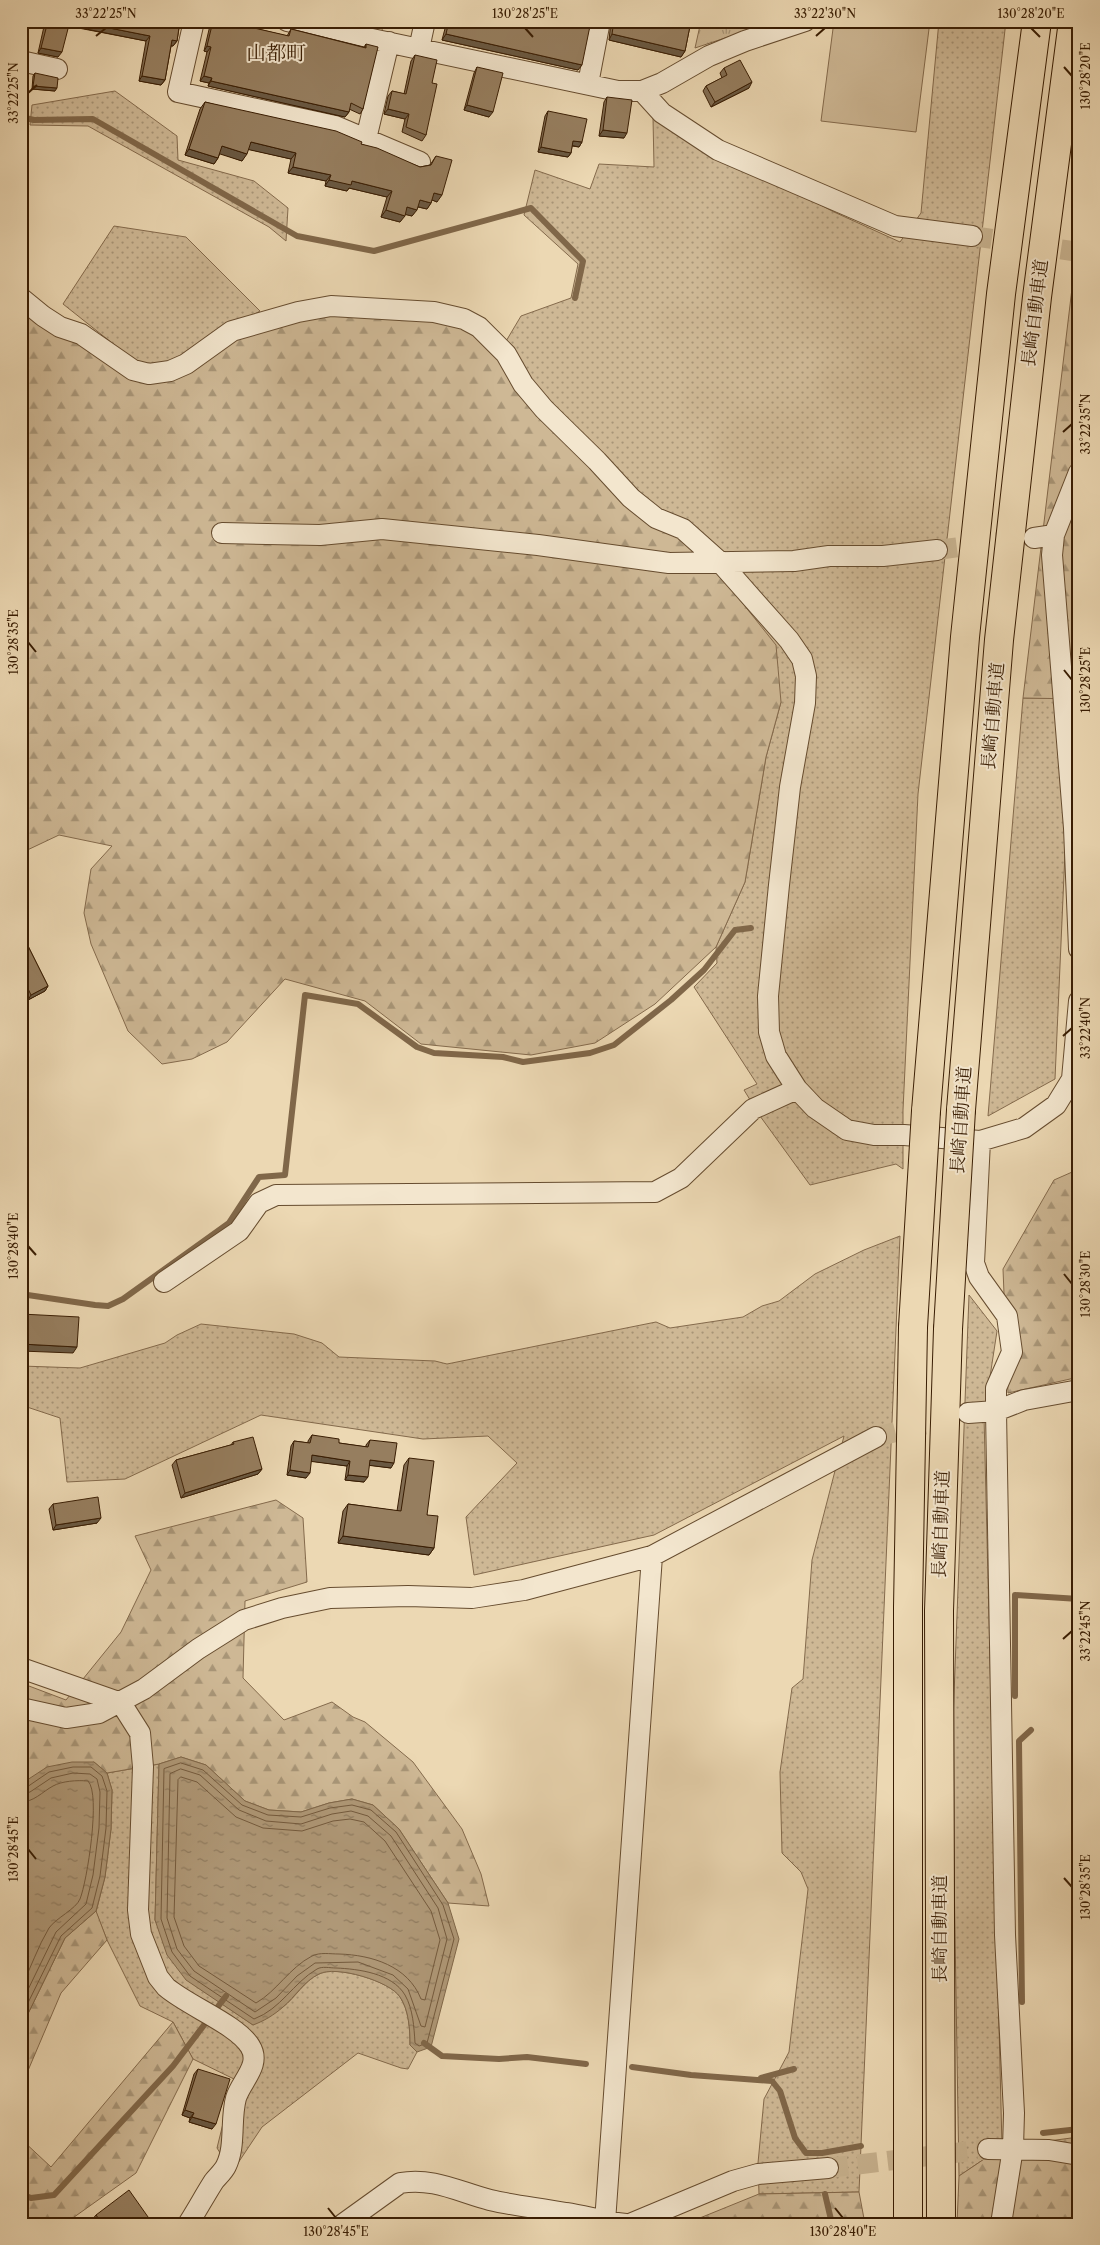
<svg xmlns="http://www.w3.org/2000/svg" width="1100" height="2245" viewBox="0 0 1100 2245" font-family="'Libre Caslon Text','Noto Serif JP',serif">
<defs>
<pattern id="grass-dots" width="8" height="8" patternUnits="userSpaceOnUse" patternTransform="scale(1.25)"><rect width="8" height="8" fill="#ceb895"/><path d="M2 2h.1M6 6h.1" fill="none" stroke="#a89577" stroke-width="1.8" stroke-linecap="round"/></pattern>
<pattern id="forest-firs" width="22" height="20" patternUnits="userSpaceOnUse" patternTransform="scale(1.25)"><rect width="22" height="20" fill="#ceb895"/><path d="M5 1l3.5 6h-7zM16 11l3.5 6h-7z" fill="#a89577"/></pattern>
<pattern id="park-tufts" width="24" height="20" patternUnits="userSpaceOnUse" patternTransform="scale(1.25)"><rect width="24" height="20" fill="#ceb895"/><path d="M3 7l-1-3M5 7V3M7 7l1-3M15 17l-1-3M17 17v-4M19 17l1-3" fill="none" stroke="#a89577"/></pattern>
<pattern id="water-ripples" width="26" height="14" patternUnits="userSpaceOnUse" patternTransform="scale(1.25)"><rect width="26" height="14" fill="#af9877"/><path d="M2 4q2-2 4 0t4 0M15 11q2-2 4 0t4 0" fill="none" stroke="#8f7b5f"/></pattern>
</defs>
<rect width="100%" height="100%" fill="#ecd8b3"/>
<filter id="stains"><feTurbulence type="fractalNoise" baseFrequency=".004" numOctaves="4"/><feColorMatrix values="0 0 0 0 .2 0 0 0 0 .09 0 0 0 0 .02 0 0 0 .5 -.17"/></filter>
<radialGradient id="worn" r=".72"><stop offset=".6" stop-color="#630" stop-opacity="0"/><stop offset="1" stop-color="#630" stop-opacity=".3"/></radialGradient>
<path fill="url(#grass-dots)" stroke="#846a4c" d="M939 21H1006L918 794 903 1110V1169L896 1164 810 1185 760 1116 744 1090 757 1084 694 987 717 963 716 947 745 882 766 757 781 702 648 520 499 353 521 316 571 298 578 264 524 215 535 170 590 189 599 164 654 167 653 118 834 212 900 242 921 213Z
M115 91 177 136 178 160 254 181 288 208 286 241 269 227 88 126 30 125 32 105Z
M114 226 186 237 260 311 165 366 136 362 63 304Z
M1023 698 1079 699V847L1066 830 1055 1079 988 1116Z
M900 1236 859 2192 759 2194 758 2163 764 2099 789 2052 808 1889 801 1872 782 1853 780 1772 792 1688 803 1679 812 1560 844 1436 654 1535 474 1575 466 1517 517 1463 488 1436 423 1439 261 1415 125 1479 67 1482 60 1418 21 1405V1366L80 1368 165 1343 177 1335 201 1324 294 1334 322 1343 339 1357 435 1361 447 1364 656 1322 670 1328 743 1317 762 1306 779 1301 815 1274 864 1250Z
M969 1295 997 1331 984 1416 1002 2147 959 2176 952 1749Z
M159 1764 155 1920 186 1979 253 2025C263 2019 274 2014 283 2007 296 1997 304 1981 319 1974 336 1965 390 1981 400 1997 409 2010 410 2030 410 2045L417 2052 408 2069 401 2068 358 2053 262 2127 232 2172 217 2148 234 2079 193 2059 173 2022 140 2006 107 1940 96 1912 105 1877 111 1829 112 1790 107 1773Z"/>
<path fill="url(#forest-firs)" stroke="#846a4c" d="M1073 280 1079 285V699L1023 698Z
M21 313 66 335 142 381 237 339 296 322 348 313 420 317 468 329 499 353 518 385 700 550 776 645 781 702 766 757 745 882 716 947 655 1004 595 1043 531 1055 421 1044 365 1001 285 979 227 1042 192 1059 162 1064 128 1031 91 944 84 913 91 869 112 846 59 835 21 853Z
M1079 1169V1377L1008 1393 1003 1269 1054 1180Z
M276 1500 303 1518 307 1582 245 1601 243 1678 284 1720 332 1702 353 1717 365 1722 413 1762 462 1829 481 1874 489 1906 448 1903 399 1829 373 1805 352 1799 329 1803 301 1812 269 1810 245 1801 206 1765 181 1757 159 1764 107 1773 94 1762 21 1784V1683L66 1700 121 1632 151 1570 135 1536Z
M96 1911 107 1940 61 1993 21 2087V2028L65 1938Z
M173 2022 193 2059 136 2173 70 2220 30 2222 21 2217V2139L51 2167Z
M1079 2137V2224H957L959 2176 1002 2147Z
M859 2192 865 2224H685L759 2194Z"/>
<path fill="url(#park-tufts)" stroke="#846a4c" d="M701 21H776L695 48Z"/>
<path fill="#ceb895" stroke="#846a4c" d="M834 21H930L916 132 821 121Z"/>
<path fill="url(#water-ripples)" stroke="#806749" d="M181 1757 206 1765 245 1801 269 1810 301 1812 329 1803 352 1799 373 1805 399 1829 448 1903 459 1939 431 2047 417 2052 410 2045C410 2030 409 2010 400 1997 390 1981 335 1965 319 1974 304 1981 295 1997 283 2007 274 2015 264 2021 253 2025L186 1980 167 1955 155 1920 159 1764Z
M72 1762H94L107 1773 112 1790 111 1829 105 1877 96 1911 65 1938 21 2028V1784L47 1767Z"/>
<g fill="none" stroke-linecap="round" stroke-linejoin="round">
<path stroke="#745a3d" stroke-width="1" d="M181 1763 203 1770 242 1805 268 1815 301 1817 330 1808 352 1805 371 1810 396 1832 443 1905 454 1939 427 2043 419 2046 415 2043C414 2027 413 2009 405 1995 392 1973 358 1969 336 1968 330 1968 322 1966 317 1969 293 1983 281 2009 254 2019L190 1976 172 1952 161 1919 164 1769Z
M181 1769 200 1775 239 1810 266 1821 301 1824 332 1814 351 1811 368 1816 391 1836 438 1908 447 1939 425 2027 421 2026 408 1989 393 1975 358 1962 315 1963 297 1976 276 1998 255 2012 194 1971 177 1949 167 1918 170 1774Z
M181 1777 197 1782 236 1817 263 1828 302 1831 333 1821 350 1819 364 1822 385 1841 431 1911 440 1940 425 2000 421 1999C408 1966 372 1955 339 1954 330 1954 320 1952 312 1956 289 1968 277 1991 256 2003L199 1966 184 1946 174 1917 178 1780Z
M21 1788 27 1787 49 1772 73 1767H91L102 1776 107 1791 106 1828 100 1876 92 1908 61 1936 21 2017
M21 1794 30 1792 51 1778 73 1773 90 1774 97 1779 100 1792 99 1828 93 1875 86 1904 56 1932 21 2004
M21 1802C34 1802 42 1792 53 1786 62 1781 77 1780 88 1781 101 1794 87 1882 80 1899 76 1909 56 1918 49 1928 38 1946 31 1968 21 1987"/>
<path stroke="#806749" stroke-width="6" d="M21 117 34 120 93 119 297 236 374 251 531 208 583 261 575 298
M21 1294 95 1305 108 1306 123 1299 229 1223 259 1177 285 1175 305 995 358 1004 417 1047 434 1053 503 1057 523 1062 590 1053 614 1045 671 1000 704 970 735 930 751 928
M1015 1696V1595L1079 1599
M1022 2002 1019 1741 1031 1730
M424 2043 442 2056 499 2059 527 2057 586 2064
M632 2067 691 2075 772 2081 780 2091 795 2138 806 2153H822L861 2146
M761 2078 794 2069
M1043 2133 1079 2129
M21 2194 31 2198 54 2195 173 2066 226 1996
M825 2194 832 2224"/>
<path stroke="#c8b390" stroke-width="20" stroke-dasharray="20 10" stroke-linecap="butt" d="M972 236 1079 252
M937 550 1022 539
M876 1437 957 1416
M828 2168 988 2149"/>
<defs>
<path id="minor" d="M194 21 178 92 335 126 420 162
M287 21 618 91H642L662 83 709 56 745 41 805 21
M419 49 425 21
M21 61 57 69
M588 84 600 21
M642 91 662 113 718 150 895 226 972 236
M366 139 389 42
M21 298 43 316 60 327 81 334 133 370 149 374 170 371 186 364 232 331 298 312 331 306 434 312 464 319 479 327 506 354 523 384 544 409 597 461 631 498 656 518 683 529 720 562 789 640 802 659 806 676 805 703 790 787 779 885 768 996 769 1032 776 1056 797 1089 815 1108 847 1130 874 1135H904L980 1141 1024 1128 1056 1105 1072 1079 1079 1001
M1079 472 1054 535 1052 555 1074 828 1079 949
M222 533 320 535 382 529 538 545 669 563 794 561 829 556H883L937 550
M1034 538 1054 535
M980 1141 974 1263 979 1277 1007 1316 1012 1352 996 1388V1411L1005 1935 1014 2113 1013 2148 1001 2224
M164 1282 239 1231 259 1203 276 1195 655 1192 681 1178 753 1109 797 1089
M968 1413 996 1411 1024 1400 1079 1390
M21 1668 121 1703 140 1733 143 1767 138 1910 141 1934 158 1977 166 1987C188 2006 236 2024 250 2046 262 2065 241 2081 236 2098 230 2120 236 2146 226 2166 223 2172 218 2176 214 2181 205 2195 197 2210 188 2224
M21 1708 66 1718 99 1713 144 1689 198 1649 244 1620 282 1608 330 1598 408 1596 472 1598 524 1590 652 1556 876 1437
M988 2149 1049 2150 1079 2155
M605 2222 652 1556
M343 2224 400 2183C433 2177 459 2192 490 2200 515 2206 540 2208 566 2213 586 2216 605 2222 626 2224
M630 2224 733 2181 758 2174 828 2168"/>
<path id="highway" d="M961 1110 999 640 1037 297 1073 21
M926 1111 965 637 1001 294 1037 21
M908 2224V1607L913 1327
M941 2224 939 1611 948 1329"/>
</defs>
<use href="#minor" stroke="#664c2f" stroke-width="22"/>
<use href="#highway" stroke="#391d03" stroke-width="30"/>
<use href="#minor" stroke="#f3e6ce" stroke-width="20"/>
<use href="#highway" stroke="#ecd8b3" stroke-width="28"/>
<defs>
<path id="highway-bridge" d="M913 1327 926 1111
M948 1329 961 1110"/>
</defs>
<use href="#highway-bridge" stroke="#391d03" stroke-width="30" stroke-linecap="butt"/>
<use href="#highway-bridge" stroke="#ecd8b3" stroke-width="28"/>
</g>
<path fill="#816c52" stroke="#391d03" d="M44 21H180L177 41 173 46H171L165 80 161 85 139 81 146 41 68 26 58 57 38 53 45 22Z
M211 21H242L241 25 287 36 291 29 364 47 366 44 363 109 360 114 349 109V112L345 117 208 86 209 83 200 81 207 52 204 51Z
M447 21H518L523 22 524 21H591L578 70 442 40Z
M611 21H691L685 51 681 57 609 40Z
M415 55 432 83 426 135 422 141 402 132 405 119 384 114 388 96 392 91 404 94 411 61Z
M477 67 489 117 464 110 474 73Z
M724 68 749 88 711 107 703 91 706 86 722 78 720 73Z
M35 73 55 91 32 89 33 76Z
M607 97 624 138 599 136 604 102Z
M205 102 361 144 420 167 430 165 436 156 437 202 432 200 431 203 427 209 418 207 412 216 405 214 400 222 381 217 387 197 349 188 347 191 325 186 326 181 288 173 291 159 248 149 242 161 220 153 218 158 214 164 185 155 200 109Z
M548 111 582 142 579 147 572 146 571 153 568 157 538 152 545 116Z
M21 932 48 986 45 991 28 1000 21 986Z
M312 1435 339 1443 366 1447V1445L370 1440 391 1468 369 1465 364 1482 345 1480 347 1466 311 1461 306 1478 287 1475 291 1446 294 1441 308 1443V1441Z
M233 1442 262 1469 258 1474 181 1498 172 1465 176 1460 231 1445Z
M409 1458 427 1515 434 1548 429 1555 338 1543 343 1511 348 1504 397 1511 404 1465Z
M53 1504 97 1523 53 1530 49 1509Z
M198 2069 212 2129 189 2122 190 2118 182 2115 194 2074Z
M96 2215 153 2224H93L91 2221Z"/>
<path fill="#695842" stroke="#391d03" d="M69 21H74L150 36 146 41 66 25Z
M372 21 387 24 383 29 368 26Z
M386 21H408L410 22 407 27 385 22Z
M446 34 582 65 578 70 442 40Z
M612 34 685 51 681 57 609 40Z
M172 40 177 41 173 46 169 45Z
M207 46 211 47 207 52 204 51Z
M41 48 62 52 58 57 38 53Z
M142 76 165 80 161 85 139 81Z
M204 76 212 78 209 83 200 81Z
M211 81 349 112 345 117 208 86Z
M752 82 749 88 711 107 715 102Z
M33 86 57 88 55 91 32 89Z
M467 105 493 112 489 117 464 110Z
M388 109 409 114 405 119 384 114Z
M603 130 627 133 624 138 599 136Z
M573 141 582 142 579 147 570 145Z
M251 142 296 153 291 159 246 149Z
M222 146 247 154 242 161 217 153Z
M541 147 571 153 568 157 538 152Z
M189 149 218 158 214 164 185 155Z
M293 167 331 175 326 181 288 173Z
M329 180 352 181 392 191 387 197 349 188 347 191 325 186Z
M434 193 442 195 437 202 430 199Z
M420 200 431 203 427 209 415 206Z
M407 207 417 210 412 216 403 214Z
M386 210 405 216 400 222 381 217Z
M48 986 45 991 28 1000 31 995Z
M21 1344 77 1347 73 1353 21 1351Z
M312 1455 350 1461 347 1466 308 1461Z
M370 1460 394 1463 391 1468 366 1465Z
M262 1469 258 1474 181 1498 185 1493Z
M290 1470 310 1473 306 1478 287 1475Z
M348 1475 368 1477 364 1482 345 1480Z
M101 1518 97 1523 53 1530 56 1525Z
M343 1536 434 1548 429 1555 338 1543Z
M185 2110 194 2113 190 2118 182 2115Z
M192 2117 216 2124 212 2129 189 2122Z"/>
<path fill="#967e5f" stroke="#391d03" d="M48 21H70L62 52 41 48Z
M74 21H180L177 41 172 40 165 80 142 76 150 36Z
M213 21H242L241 25 289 36 291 29 366 48V44L378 47 363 109 351 103 349 112 211 81 212 78 204 76 211 47 207 46Z
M373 21H388L387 24Z
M449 21H518L526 23V21H591L582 65 446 34Z
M614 21H691L685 51 612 34Z
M415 55 437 60 432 83 437 84 426 135 406 127 409 114 388 109 392 91 406 94Z
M740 60 752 82 715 102 706 86 727 75 724 68Z
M477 67 503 73 493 112 467 105Z
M35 73 58 78 57 88 33 86Z
M607 97 632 100 627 133 603 130Z
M205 102 336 131 362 142 361 144 377 148 420 167 431 165 436 156 452 160 442 195 434 193 431 203 420 200 417 210 407 207 405 216 386 210 392 191 352 181 351 185 329 180 331 175 293 167 296 153 251 142 247 154 222 146 218 158 189 149Z
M548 111 587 119 582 142 573 141 571 153 541 147Z
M21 932 48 986 31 995 21 974Z
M21 1314 79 1317 77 1347 21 1344Z
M312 1435 339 1439V1443L368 1447 370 1440 397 1443 394 1463 370 1460 368 1477 348 1475 350 1461 312 1455 310 1473 290 1470 294 1441 310 1443Z
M253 1437 262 1469 185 1493 176 1460 234 1444 233 1442Z
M409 1458 434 1461 427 1515 438 1516 434 1548 343 1536 348 1504 401 1511Z
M98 1497 101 1518 56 1525 53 1504Z
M198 2069 230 2079 216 2124 192 2117 194 2113 185 2110Z
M129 2190 153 2224H99L101 2222 96 2215Z
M21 2218 27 2224H21Z"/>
<path fill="none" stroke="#391d03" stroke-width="2" d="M525 28 533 37M1031 28 1040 37M96 36 106 28M816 36 825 28M1064 67 1072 76M28 93 37 85M1063 432 1072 424M28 642 36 652M1064 670 1072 680M1063 1036 1072 1028M28 1246 36 1255M1064 1274 1072 1284M1063 1639 1072 1631M28 1849 36 1859M1064 1878 1072 1887M328 2208 336 2218M835 2208 843 2218"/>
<g text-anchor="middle" stroke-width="4" stroke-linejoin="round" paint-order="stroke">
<g font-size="18" fill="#391d03" stroke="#f3e6ce">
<text transform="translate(1035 313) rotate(-83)" y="6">長崎自動車道</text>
<text transform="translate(993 716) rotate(-85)" y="6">長崎自動車道</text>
<text transform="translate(961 1120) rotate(-86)" y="6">長崎自動車道</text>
<text transform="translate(941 1524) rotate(-88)" y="6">長崎自動車道</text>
<text transform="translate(940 1929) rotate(-90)" y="6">長崎自動車道</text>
</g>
<g font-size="20" fill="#391d03" stroke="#f3e6ce">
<text x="276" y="60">山都町</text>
</g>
</g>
<rect width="1100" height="2245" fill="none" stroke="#ecd8b3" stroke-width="55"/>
<rect x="28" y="28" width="1044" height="2190" fill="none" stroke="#391d03" stroke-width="2"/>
<g font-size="12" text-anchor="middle" fill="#391d03">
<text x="106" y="18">33°22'25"N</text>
<text x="525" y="18">130°28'25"E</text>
<text x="825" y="18">33°22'30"N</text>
<text x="1031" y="18">130°28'20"E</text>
<text transform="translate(1086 76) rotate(-90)" y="4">130°28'20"E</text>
<text transform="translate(14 93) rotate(-90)" y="4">33°22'25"N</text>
<text transform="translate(1086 424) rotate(-90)" y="4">33°22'35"N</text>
<text transform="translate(14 642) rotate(-90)" y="4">130°28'35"E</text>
<text transform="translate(1086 680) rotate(-90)" y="4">130°28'25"E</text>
<text transform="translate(1086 1028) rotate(-90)" y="4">33°22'40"N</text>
<text transform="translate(14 1246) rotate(-90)" y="4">130°28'40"E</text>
<text transform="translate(1086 1284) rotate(-90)" y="4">130°28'30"E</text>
<text transform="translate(1086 1631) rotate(-90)" y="4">33°22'45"N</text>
<text transform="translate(14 1849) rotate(-90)" y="4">130°28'45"E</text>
<text transform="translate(1086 1887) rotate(-90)" y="4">130°28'35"E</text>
<text x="336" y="2236">130°28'45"E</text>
<text x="843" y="2236">130°28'40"E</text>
</g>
<rect width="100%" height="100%" filter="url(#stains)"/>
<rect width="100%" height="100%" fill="url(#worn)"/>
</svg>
